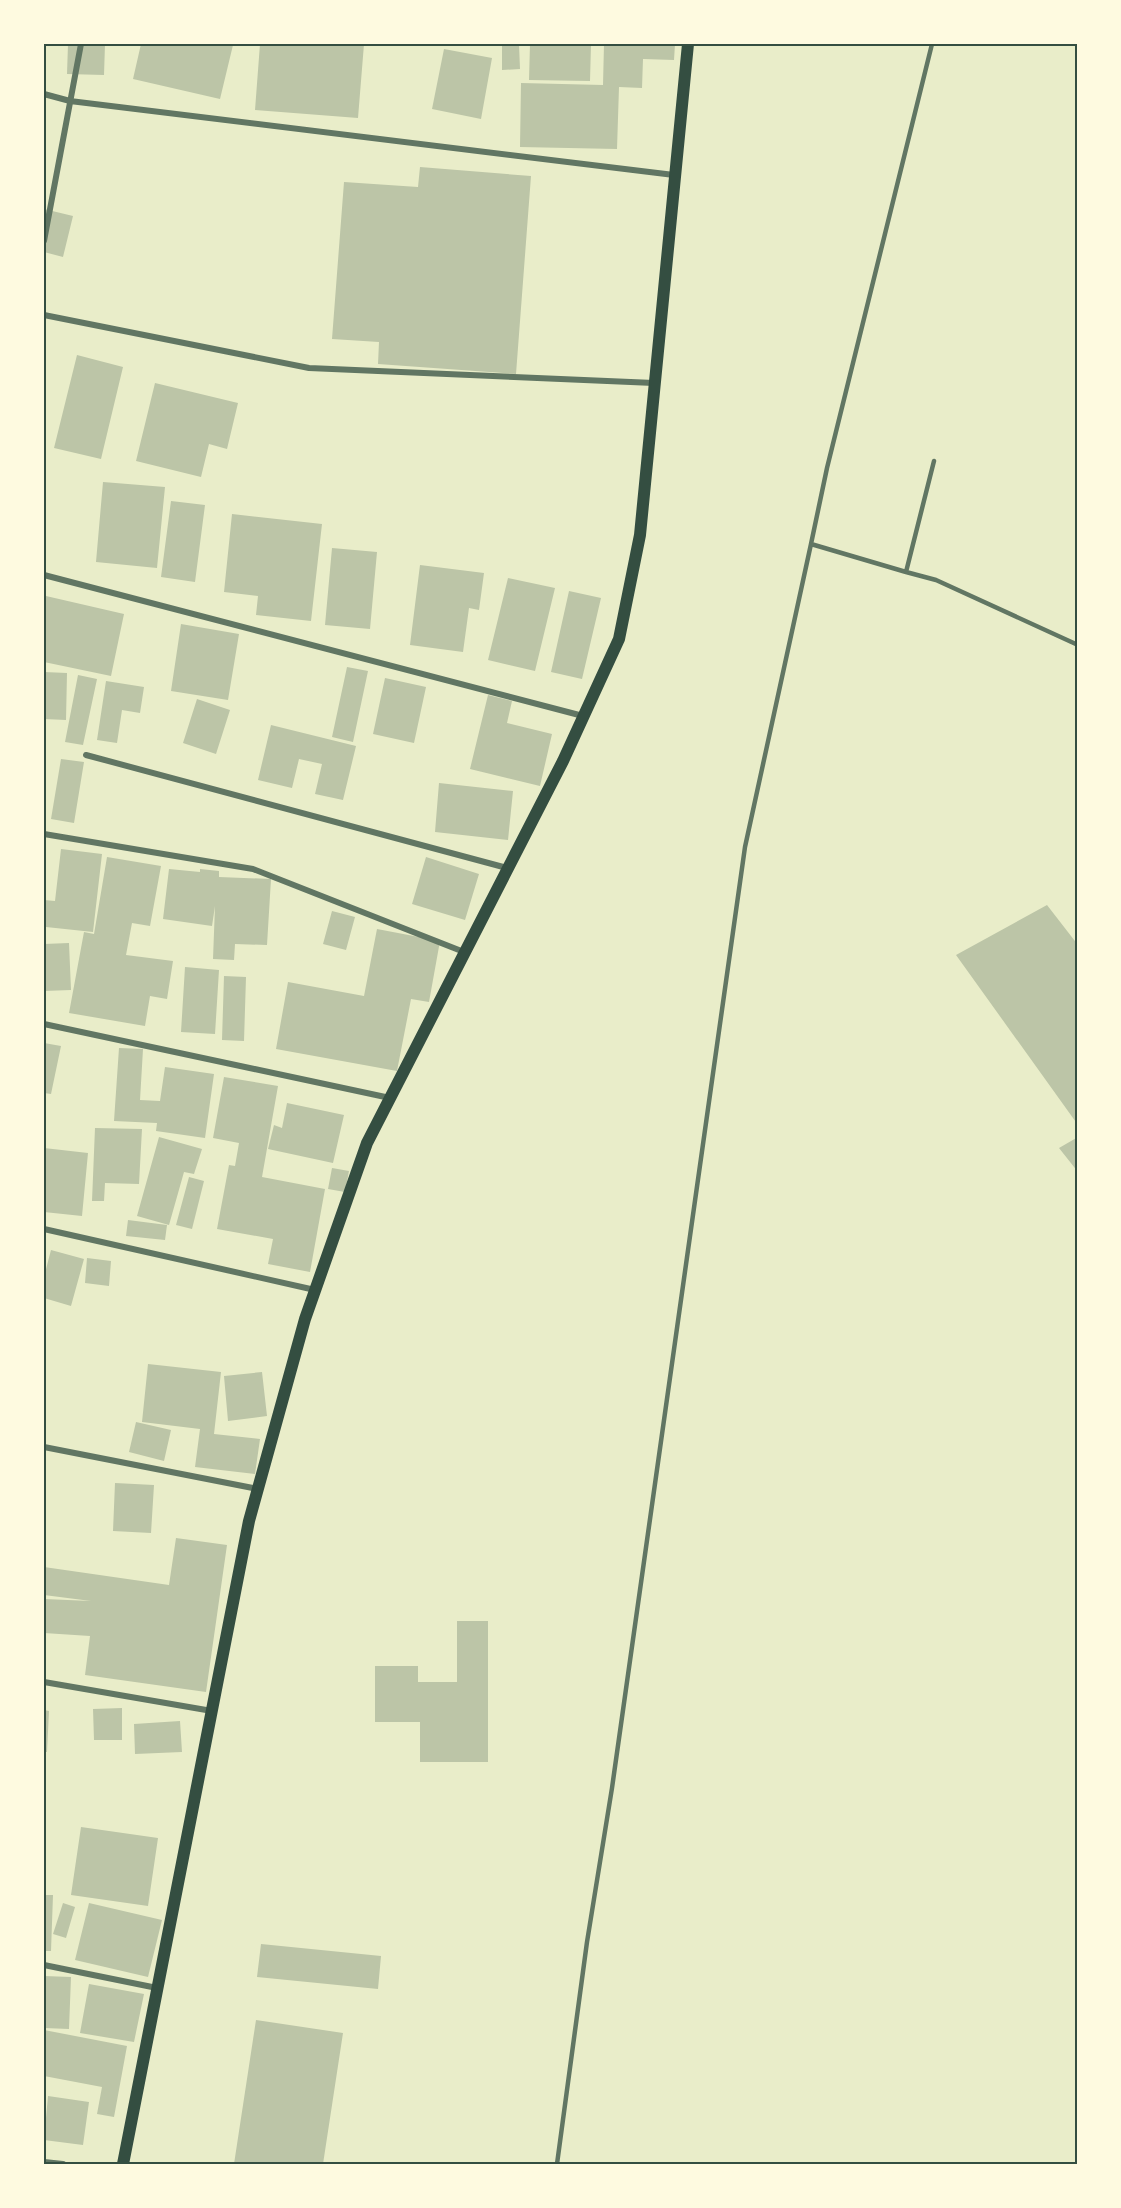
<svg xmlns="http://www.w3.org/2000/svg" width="1121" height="2208" viewBox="0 0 1121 2208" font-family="Spectral,serif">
<rect width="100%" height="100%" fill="#e9edc9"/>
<path fill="#bcc5a7" d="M68 44H105L104 75 67 74Z
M141 44 233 45 220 99 133 79Z
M260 44H364L358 118 255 110Z
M502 44H519L520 69 502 70Z
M530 44H591L590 81 529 80Z
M604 44H675L674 60 643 59 642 88 619 87 617 149 520 147 521 83 603 85Z
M444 49 492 58 481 119 432 109Z
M420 167 531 176 516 374 378 364 379 342 332 339 344 182 418 187Z
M44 209 73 216 63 257 44 252Z
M77 355 123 367 101 459 54 448Z
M155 383 238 403 227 449 209 444 201 477 136 461Z
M103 482 165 487 157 568 96 562Z
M171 501 205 505 195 582 161 577Z
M232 514 322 524 311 621 256 615 258 596 224 592Z
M332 548 377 552 370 629 325 625Z
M420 565 484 573 479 610 469 608 463 652 410 645Z
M508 578 555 588 535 671 488 660Z
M569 591 601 598 582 679 551 672Z
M46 596 124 614 111 676 44 662Z
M181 624 239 634 228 700 171 691Z
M347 667 368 671 353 742 332 737Z
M44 672 67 673 66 720 44 719Z
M78 675 97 679 83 745 65 742Z
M385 678 426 687 414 743 373 734Z
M106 681 144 687 140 713 122 710 117 743 97 740Z
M488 695 512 701 507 723 552 734 540 786 470 769Z
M197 699 230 710 216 754 183 743Z
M271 725 356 746 343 800 315 794 322 764 299 759 292 788 258 780Z
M61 759 84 762 74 823 51 819Z
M439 783 513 791 508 840 435 832Z
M61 849 102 854 93 932 46 927 44 900 55 901Z
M107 857 161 866 150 926 132 923 126 955 173 961 167 999 150 996 145 1026 69 1013 84 932 94 934Z
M426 857 479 874 465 920 412 904Z
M169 869 200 872V869L219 871V877L271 879 267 945 235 944 234 960 213 959 215 906 212 926 163 919Z
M1047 905 1078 945V1125L956 955Z
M332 911 355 917 346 950 323 944Z
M377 929 440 941 429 1002 411 999 397 1071 276 1049 288 982 364 996Z
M69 943 71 990 44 991V944Z
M185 967 219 970 215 1034 181 1032Z
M224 976 246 977 244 1041 222 1040Z
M44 1043 61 1046 51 1094 44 1093Z
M119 1048 143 1049 140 1100 160 1101 165 1067 214 1074 205 1138 156 1131 157 1123 114 1121Z
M224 1077 278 1086 262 1177 325 1189 310 1272 268 1264 273 1239 217 1229 229 1165 235 1166 239 1143 213 1138Z
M287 1103 344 1115 333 1163 268 1149 274 1125 282 1128Z
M95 1128 142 1129 139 1184 105 1183 104 1201H92Z
M159 1137 202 1149 194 1174 184 1172 169 1225 137 1216Z
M1078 1137V1172L1059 1148Z
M44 1148 88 1153 82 1216 44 1212Z
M332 1168 349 1171 345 1192 328 1189Z
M189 1177 204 1181 192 1229 176 1225Z
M128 1220 167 1225 165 1240 126 1236Z
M51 1250 84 1259 71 1306 44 1298V1277Z
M87 1258 111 1261 109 1286 85 1283Z
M148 1364 221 1372 214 1434 260 1439 255 1474 195 1467 200 1429 142 1422Z
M262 1372 267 1416 228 1421 224 1376Z
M136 1422 171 1430 164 1461 129 1452Z
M115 1483 154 1485 151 1533 113 1531Z
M176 1538 227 1545 206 1692 85 1675 90 1636 44 1633V1599L91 1601 44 1595V1567L169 1585Z
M457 1621H488V1762H420V1722H375V1666H418V1682H457Z
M122 1708V1740H94L93 1709Z
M44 1710 49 1711 47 1752H44Z
M180 1721 182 1752 135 1754 134 1724Z
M81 1827 158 1838 148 1906 71 1895Z
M44 1895H53L51 1951H44Z
M63 1903 75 1907 66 1938 53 1934Z
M89 1903 162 1920 148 1977 75 1960Z
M261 1944 381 1956 378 1989 257 1977Z
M44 1976 71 1977 69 2029 44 2028Z
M89 1984 144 1994 134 2042 80 2033Z
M256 2020 343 2033 323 2164H234Z
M44 2030 127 2046 114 2117 97 2114 102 2087 44 2076Z
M48 2096 89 2102 83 2145 44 2140Z"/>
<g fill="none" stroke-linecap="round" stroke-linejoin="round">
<path stroke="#617663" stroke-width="4.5" d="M811 544 827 468 932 44
M906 572 936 580 1078 645
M557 2164 587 1942 612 1788 745 847 811 544 906 572 934 461"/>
<path stroke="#617663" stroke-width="6" d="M44 94 70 101 674 175
M44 241 81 44
M44 315 309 368 654 383
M44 575 583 716
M86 755 507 868
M44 834 253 869 464 952
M44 1024 390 1098
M44 1229 315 1290
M44 1447 258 1489
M44 1682 212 1711
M44 1965 157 1988
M44 2162 63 2164"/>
<path stroke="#344e41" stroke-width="12" d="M123 2164 249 1521 305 1319 367 1143 563 761 619 639 640 535 688 44"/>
</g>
<rect width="1121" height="2208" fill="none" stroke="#fefae0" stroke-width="90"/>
<rect x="45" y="45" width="1031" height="2118" fill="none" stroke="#344e41" stroke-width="2"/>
</svg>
